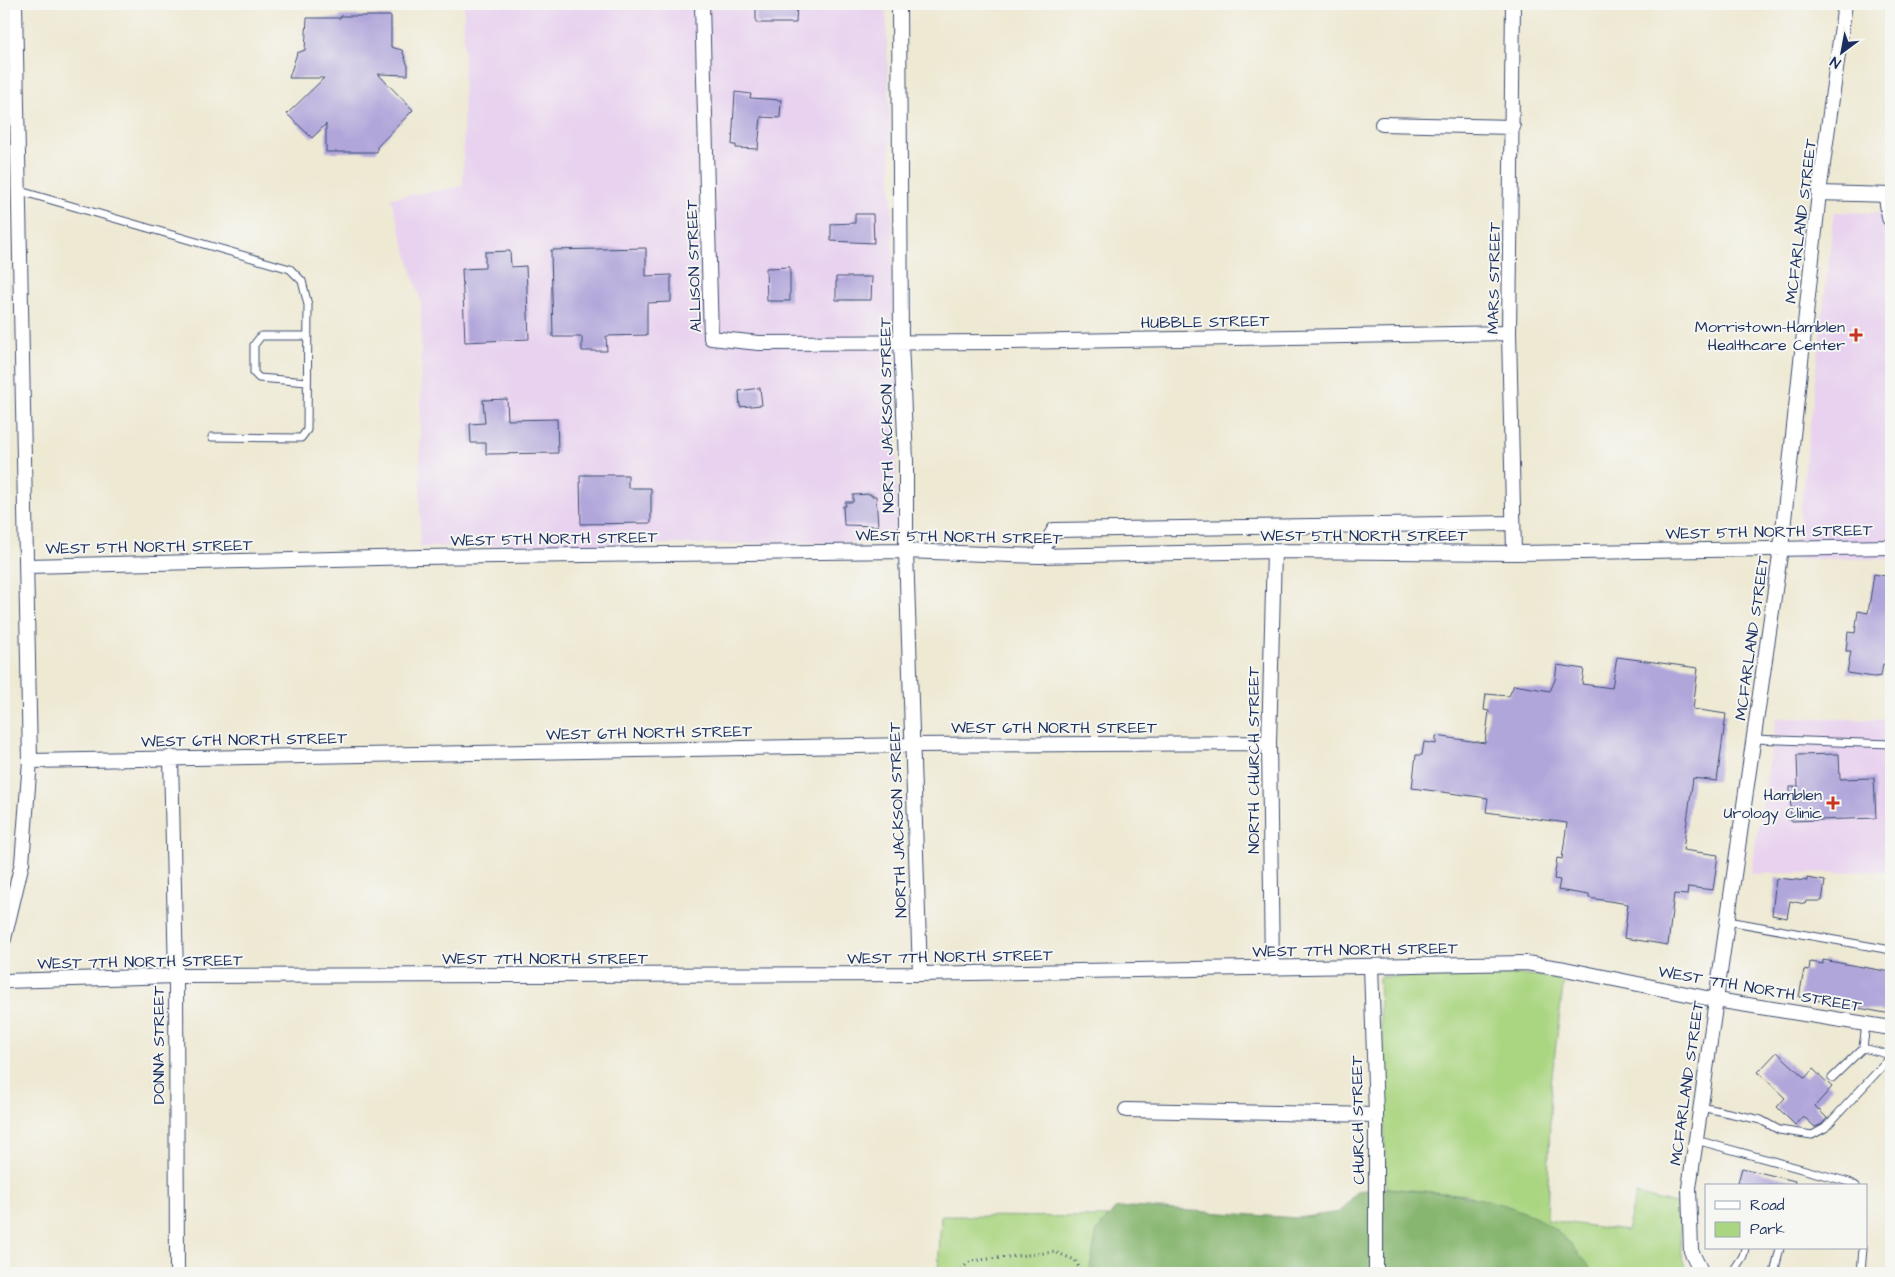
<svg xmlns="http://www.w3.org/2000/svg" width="1895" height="1277" viewBox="0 0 1895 1277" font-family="'Architects Daughter',sans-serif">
<rect width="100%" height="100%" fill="#f6f6f2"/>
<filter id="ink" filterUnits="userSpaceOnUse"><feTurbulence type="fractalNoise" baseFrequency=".02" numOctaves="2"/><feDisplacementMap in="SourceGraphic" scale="10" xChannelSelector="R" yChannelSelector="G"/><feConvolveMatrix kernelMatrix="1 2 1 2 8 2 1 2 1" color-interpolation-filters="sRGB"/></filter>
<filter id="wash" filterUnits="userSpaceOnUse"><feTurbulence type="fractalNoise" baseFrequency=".0096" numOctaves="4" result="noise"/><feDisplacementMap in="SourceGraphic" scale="20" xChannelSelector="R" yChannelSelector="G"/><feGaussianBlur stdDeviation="1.12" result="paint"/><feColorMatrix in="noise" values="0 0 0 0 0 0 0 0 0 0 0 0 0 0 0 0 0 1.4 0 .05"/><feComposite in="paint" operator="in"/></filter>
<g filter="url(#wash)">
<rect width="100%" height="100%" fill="#eee9d3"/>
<path fill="#e8d2ef" d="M464 4H886L897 383V530L894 538 885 542 420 547 421 303 391 198 463 186Z
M1834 212 1891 213V559H1795Z
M1776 718 1891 720V871L1751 874Z"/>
<path fill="#aad581" stroke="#628270" d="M1522 974 1564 979 1551 1084 1547 1220 1627 1231 1636 1194 1679 1205 1681 1255 1689 1273H1593L1567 1240 1469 1195 1386 1188 1379 977Z
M941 1216 1108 1217 1109 1273H938Z
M494 1265 567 1273H494Z"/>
<path fill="#87b66f" stroke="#517266" d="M4 206H6L8 398 4 412Z
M1386 1188C1451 1194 1529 1195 1575 1249 1581 1257 1589 1264 1593 1273H1089L1097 1231 1115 1209 1131 1207 1298 1218 1340 1212 1358 1191Z"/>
<g id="blocks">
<path fill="#b1a6da" d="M756 4H797L796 23H756Z
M341 16H391V47L402 50 408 66V75L378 74 413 110 377 147V152H326V124L312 138 287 114 324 78H289L297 53 305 50 307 18H340Z
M735 92 751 94 750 98 781 100 780 118 761 117 758 149 736 148V145H732Z
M855 214H873L874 243 831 241V224L855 223Z
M646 248V276L671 275V302L647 303V335L606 336 607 351H582V337H553L551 250Z
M510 251 511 267 526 266 529 339 465 342 462 269 485 268V252Z
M790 267V301H767L766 268Z
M836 277H872L871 300H836Z
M760 388 762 405 740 407 739 391Z
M507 399 508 420 557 419 558 453 486 454V443H471L470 424 485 423 483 400Z
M580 475H628V488H651V523L581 524Z
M871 494V496H876L878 526 844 525 843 506H846L845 502H853V495Z
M1874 574 1891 577V665L1883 664 1881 676 1874 677 1847 673 1851 651H1846L1848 632 1855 633 1858 611 1868 613Z
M1617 657 1698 668 1693 709 1726 714 1717 781 1693 778 1683 850 1718 855 1713 890 1688 887 1687 895 1674 894 1668 945 1624 938 1628 904 1589 898V895L1558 890 1560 880 1554 879 1557 858 1562 859 1567 823 1486 812 1488 798 1412 788 1416 755H1422L1424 742 1436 744V736L1485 743 1489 711 1484 710 1486 694 1509 696 1514 685 1550 691 1555 680 1557 665 1584 669 1582 684 1612 688Z
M1839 754 1840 779 1874 778 1876 818 1791 821 1790 787H1798L1797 755Z
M1776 878 1807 881V878L1825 881 1822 901H1806L1805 904 1790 901 1787 918 1772 915Z
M1823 960 1891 972V1014L1799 997 1804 970 1809 971 1810 962 1823 964Z
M1777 1052 1805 1078 1813 1069 1832 1087 1815 1106 1827 1118 1822 1124 1815 1127 1803 1116 1795 1125 1777 1107 1785 1098 1758 1072Z
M1742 1168 1795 1181 1794 1186H1737Z"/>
</g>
</g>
<g filter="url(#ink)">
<use href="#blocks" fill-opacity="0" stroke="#3b4b70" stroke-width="1"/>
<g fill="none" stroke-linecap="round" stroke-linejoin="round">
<defs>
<path id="lane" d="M4 76 17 77
M20 191 290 269 302 281 308 305 307 430 301 438 212 437
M1882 195 1886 220 1891 225
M307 382 259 378 254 373V345L261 336H308
M1754 739 1891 744
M1728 921 1891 950
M1863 1048 1891 1055
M1832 1078 1863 1048 1866 1024
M1701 1107 1761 1120 1779 1130 1812 1135 1825 1128 1891 1057
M1696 1140 1849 1182 1856 1186
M1732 1273 1743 1256 1745 1248
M1774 1273 1780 1248
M1861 1273 1863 1248"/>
<path id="street" d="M702 4 711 338 759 343 1009 342 1509 333
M899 4 901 341 906 461V551L920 974
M1513 4 1509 333 1514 553
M1382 124 1513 127
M1819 193 1891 195
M1039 556 1054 530 1513 523
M27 566 420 557 906 551 1039 556 1274 551 1514 553 1891 547
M171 757 176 976 177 1273
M30 761 912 745 1269 743
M4 939 22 863 30 761 15 4
M1371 966 1376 1115V1273
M1272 968 1269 743 1274 551
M4 981 176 976 920 974 1526 963 1565 969 1716 1000 1891 1028
M1126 1110 1376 1115
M1702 1273 1691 1251 1689 1188 1781 548 1819 193 1845 4"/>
</defs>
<use href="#lane" stroke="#3b4b70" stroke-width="9"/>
<use href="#street" stroke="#3b4b70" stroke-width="16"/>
<path stroke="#3b4b70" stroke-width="3" stroke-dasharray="1 4" stroke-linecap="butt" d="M958 1273 970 1261 1055 1252 1075 1260 1082 1273"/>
<use href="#lane" stroke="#fff" stroke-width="7"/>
<use href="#street" stroke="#fff" stroke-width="14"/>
</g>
</g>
<g fill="#c8321e" stroke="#f6f6f2" stroke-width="2">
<path d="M1853.5 327.5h5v5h5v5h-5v5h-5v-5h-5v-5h5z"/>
<path d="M1830.5 795.5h5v5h5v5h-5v5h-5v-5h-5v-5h5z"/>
</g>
<g text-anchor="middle" stroke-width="4" stroke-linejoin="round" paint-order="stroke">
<g font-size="16" fill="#1b2f5e" stroke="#f6f6f2">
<text transform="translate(1800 221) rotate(-83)" y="6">MCFARLAND STREET</text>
<text transform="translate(693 266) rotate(-92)" y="6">ALLISON STREET</text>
<text transform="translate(1493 278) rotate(-89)" y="6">MARS STREET</text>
<text transform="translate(1205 321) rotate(-1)" y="6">HUBBLE STREET</text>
<text transform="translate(886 415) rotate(-91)" y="6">NORTH JACKSON STREET</text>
<text transform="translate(1769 531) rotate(-1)" y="6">WEST 5TH NORTH STREET</text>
<text x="1364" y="541">WEST 5TH NORTH STREET</text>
<text transform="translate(959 536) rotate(1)" y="6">WEST 5TH NORTH STREET</text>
<text transform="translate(554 538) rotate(-1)" y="6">WEST 5TH NORTH STREET</text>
<text transform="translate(149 546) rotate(-1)" y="6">WEST 5TH NORTH STREET</text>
<text transform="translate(1751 638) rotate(-82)" y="6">MCFARLAND STREET</text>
<text x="1054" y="733">WEST 6TH NORTH STREET</text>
<text transform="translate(649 732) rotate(-1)" y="6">WEST 6TH NORTH STREET</text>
<text transform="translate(244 739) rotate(-1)" y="6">WEST 6TH NORTH STREET</text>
<text transform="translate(1253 760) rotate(-90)" y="6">NORTH CHURCH STREET</text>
<text transform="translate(897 820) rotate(-92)" y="6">NORTH JACKSON STREET</text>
<text transform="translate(1355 949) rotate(-1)" y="6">WEST 7TH NORTH STREET</text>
<text transform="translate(950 956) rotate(-1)" y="6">WEST 7TH NORTH STREET</text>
<text x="545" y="964">WEST 7TH NORTH STREET</text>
<text transform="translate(140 961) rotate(-1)" y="6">WEST 7TH NORTH STREET</text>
<text transform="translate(1760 988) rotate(10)" y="6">WEST 7TH NORTH STREET</text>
<text transform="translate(158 1045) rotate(-90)" y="6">DONNA STREET</text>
<text transform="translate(1686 1083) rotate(-82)" y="6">MCFARLAND STREET</text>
<text transform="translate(1357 1120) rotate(-91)" y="6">CHURCH STREET</text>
</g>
<g font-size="16" fill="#1b2f5e" stroke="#f6f6f2" text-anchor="end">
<text x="1845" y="332">Morristown-Hamblen<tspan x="1845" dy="18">Healthcare Center</tspan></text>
<text x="1822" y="800">Hamblen<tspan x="1822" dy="18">Urology Clinic</tspan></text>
</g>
</g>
<rect width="1895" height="1277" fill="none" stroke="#f6f6f2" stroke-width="20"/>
<rect x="1705" y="1184" width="162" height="65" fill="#f6f6f2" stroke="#9ea6b7"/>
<rect x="1715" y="1201" width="25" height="8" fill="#ffffff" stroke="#9ea6b7"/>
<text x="1750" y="1210" font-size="15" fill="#1b2f5e">Road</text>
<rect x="1715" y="1222" width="25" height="15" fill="#aad581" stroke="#9ea6b7"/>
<text x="1750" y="1234" font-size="15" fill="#1b2f5e">Park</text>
<g transform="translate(1842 52) rotate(212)" stroke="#f6f6f2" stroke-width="4" paint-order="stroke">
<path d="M0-4L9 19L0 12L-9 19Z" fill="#1b2f5e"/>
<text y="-8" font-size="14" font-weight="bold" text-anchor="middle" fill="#1b2f5e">N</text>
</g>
</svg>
